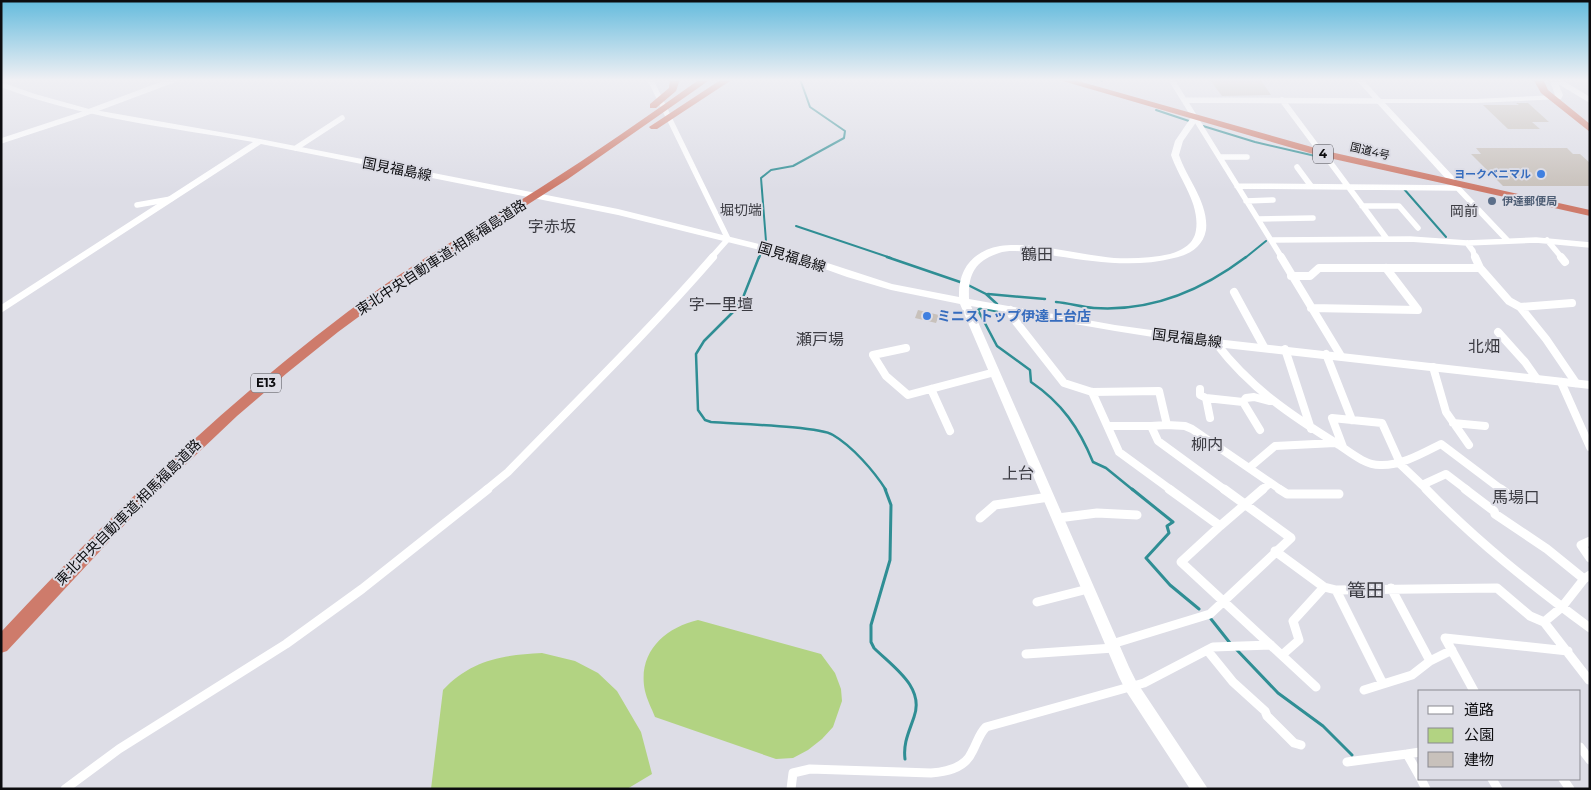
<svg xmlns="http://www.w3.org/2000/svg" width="1591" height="790" viewBox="0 0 1591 790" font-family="Montserrat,'Noto Sans JP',sans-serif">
<rect width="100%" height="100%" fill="#dddde6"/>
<path fill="#b2d382" d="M698 620 821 654 835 673 841 689 842 701 833 727 822 739 808 750 793 758 776 759 655 717C652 709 647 700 645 691 637 653 664 628 698 620Z
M542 653 575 661 598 673 617 691 641 732 652 774 627 789H431L443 690C471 660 503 655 542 653Z"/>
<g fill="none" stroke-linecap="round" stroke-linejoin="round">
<path stroke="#2f8e94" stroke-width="2" d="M1100 79 1102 81
M1156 110 1189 121
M1203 126 1255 142 1324 158
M1404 189 1446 237
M796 226 891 258
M759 258 766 241 761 178 771 170 793 166 844 138 845 131 810 107 800 79
M1245 258 1266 241"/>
<path stroke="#2f8e94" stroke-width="2.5" d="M759 257 742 300 734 311 704 341 696 354 698 410 705 420 711 422C734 424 818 426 833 435 852 446 874 471 886 490
M887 257 963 283
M968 285 986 294 997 304
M988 294 1045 299
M1056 302C1069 303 1081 307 1094 308 1151 312 1201 291 1246 257
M1000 312 981 308 978 310 997 346 1030 370 1031 382C1062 403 1079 428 1093 462L1106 468 1133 490"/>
<path stroke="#2f8e94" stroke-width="3" d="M885 489 891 505 890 560 871 625V642L874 648C893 667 925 687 914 717 909 732 903 743 905 759
M1132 489 1173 522 1167 526 1169 533 1146 558 1170 585 1199 609
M1211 619 1230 643
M1236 649 1278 693 1323 726 1352 755"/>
</g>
<path fill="#c8c1bb" d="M1210 80H1261L1271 95 1222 96Z
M1516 103H1528L1549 122H1532L1540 129H1508L1483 105H1519Z
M1476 148H1567L1573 154H1580L1590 163V186H1503L1471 154H1481Z
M918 310 939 315 936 323 915 318Z"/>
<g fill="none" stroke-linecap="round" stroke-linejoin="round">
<path stroke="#fff" stroke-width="5.5" d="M650 79 728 239 711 258
M1171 79 1282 258
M1359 79 1379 101
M1555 79 1590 100
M1184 100 1379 101
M1282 100 1317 147
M1 141 80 115 176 79
M296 148 342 118
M1324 154 1387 239
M1220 157H1247
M1297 167 1311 186
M1454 184 1508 241
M1237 186 1458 188
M1246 201 1273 200
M137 205 171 199
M1362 206H1399L1418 228
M1258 219 1313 218
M1272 240 1410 239 1467 243 1536 240 1590 245
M1547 240 1562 258
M1467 243 1473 251 1475 258"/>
<path stroke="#fff" stroke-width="8" d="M1281 257 1341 356
M1475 257 1480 268 1509 301 1520 307 1546 339 1576 383
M1561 257 1565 262
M1291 276H1310L1319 268H1480
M1234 292 1264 347
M1520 307 1572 303
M1311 308 1418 310 1386 268
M1010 310 1013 318 1064 383 1092 392 1159 391 1167 425 1151 426 1158 441 1225 490
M1498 332 1525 362 1537 379
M1216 343C1250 388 1292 416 1339 445 1351 453 1365 465 1380 465 1401 466 1423 453 1441 444L1502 490
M906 348 873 355 886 376 908 395 995 372
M1285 349 1311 429
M1326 354 1352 420
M1433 367 1446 412 1469 445
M1561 382 1590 447
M931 389 950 431
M1200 389V395L1206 398
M1092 392 1119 452 1171 490
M1243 402 1260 430
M1210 418 1206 398 1243 402 1246 398 1254 397 1269 401
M1453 423 1485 426
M1167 425 1185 426 1192 429 1281 490
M1108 426H1151
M1343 447 1332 418 1382 423 1401 465 1422 485
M1249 468 1275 446 1335 443
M486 490 508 472C577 401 648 332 713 257
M1262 490 1270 483
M1427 490 1422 485 1446 474 1467 490"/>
<path stroke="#fff" stroke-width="9" d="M1169 489 1220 526 1181 562 1316 687
M1279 489 1287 494H1339
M1426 489C1476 541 1532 585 1590 628
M1465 489 1494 511 1495 514 1547 549 1584 579
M1501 489 1517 501
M980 518 995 505 1049 497
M1058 518 1097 513 1137 515
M1220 526 1263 489
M1590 541 1581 545 1590 558
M1275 551 1324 587 1336 590 1497 588 1530 616 1544 622 1562 607 1584 579 1590 575
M1336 590 1383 684
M1037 602 1088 589
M1544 622 1589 680
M1112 644 1210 614 1291 538 1224 489
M1207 650 1233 682 1265 711 1267 716 1294 743 1301 745
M1026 654 1114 648
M1282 655 1299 640 1293 621 1324 587
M1430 661 1452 650
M1364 690 1412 675 1430 661 1391 588
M1474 691 1445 638 1568 651
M1580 747 1590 760
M1407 754 1420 752
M1347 762 1407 754 1420 777
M1421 779 1426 789
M1492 779 1498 789
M1563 779 1570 789
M65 789 119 749 286 644 362 589 488 489
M791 789 793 773 810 769 931 773C947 772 965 768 972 752 977 743 979 734 986 727L1144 683 1213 647 1271 645"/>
<path fill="#fff" fill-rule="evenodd" d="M1553 79 1561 81 1558 83 1563 95 1561 99 1476 103H1385L1454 177V181H1448L1375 101 1379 99H1476L1555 95 1550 81Z
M1 82 35 94 89 109 260 139 618 209 803 255 892 284 959 297C958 270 972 251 1000 246 1031 241 1081 255 1114 258 1133 259 1152 258 1170 254 1183 250 1194 244 1196 230 1200 203 1179 179 1171 155L1175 141 1192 116H1195L1199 118 1183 141 1179 155C1187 179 1209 203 1206 230 1203 247 1189 255 1174 258 1135 268 1096 262 1056 256 1042 254 1013 248 999 253 975 261 968 274 969 299L1115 325 1216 339 1590 381V389L1216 347 1115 331 971 306 1129 667 1136 681 1208 789H1190L1126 691 1119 677 960 304 891 290 847 277 797 259 618 215 261 144 1 313V305L253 142C168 127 81 118 1 87Z"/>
<path fill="#ce7b6b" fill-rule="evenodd" d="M670 79H680L676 91 656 108H650V104L669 88Z
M700 79H711L568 179 410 279 338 332 287 373 237 416 142 506 7 651 1 653V632C118 506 241 388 380 288 431 252 487 222 540 188 595 153 648 116 700 79Z
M722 79H733L657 129H651L649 127Z
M1056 79H1071L1326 151 1590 210V216L1320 156Z
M1533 79H1543L1548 90 1590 124V132L1541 93Z"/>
</g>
<linearGradient id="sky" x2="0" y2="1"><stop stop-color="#64bbdd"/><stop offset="0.42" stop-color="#f0f0f4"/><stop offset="1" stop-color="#f0f0f4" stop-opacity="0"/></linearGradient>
<rect width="1591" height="190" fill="url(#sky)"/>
<g fill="#3f7fe0" stroke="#dddde6" stroke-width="2">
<circle cx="1541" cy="174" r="5"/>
<circle cx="927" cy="316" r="5"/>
</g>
<circle fill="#5c6f8a" stroke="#dddde6" stroke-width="2" cx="1492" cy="201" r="5"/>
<g text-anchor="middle" stroke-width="4" stroke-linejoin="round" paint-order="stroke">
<g font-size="11" fill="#0c0c0f" stroke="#dddde6">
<text transform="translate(1370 151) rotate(13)" y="4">国道4号</text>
</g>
<g font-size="11" font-weight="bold" fill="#366cbe" stroke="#dddde6" text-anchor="end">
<text x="1531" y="178">ヨークベニマル</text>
</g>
<g font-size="11" font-weight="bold" fill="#4e5e75" stroke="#dddde6" text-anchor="start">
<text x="1502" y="205">伊達郵便局</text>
</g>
<g fill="#dddde6" stroke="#4b4b50" stroke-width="1">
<rect x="1313" y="144.5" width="20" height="19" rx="4"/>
<rect x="251" y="373.5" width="30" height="19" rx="4"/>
</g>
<g font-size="12" font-weight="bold" fill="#0c0c0f">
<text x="1323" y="158">4</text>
<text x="266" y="387">E13</text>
</g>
<g font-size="14" fill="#0c0c0f" stroke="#dddde6">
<text transform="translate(397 169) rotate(11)" y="5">国見福島線</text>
<text transform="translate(441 257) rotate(-33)" y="5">東北中央自動車道;相馬福島道路</text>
<text transform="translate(792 257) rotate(17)" y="5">国見福島線</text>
<text transform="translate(1187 338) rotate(7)" y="5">国見福島線</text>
<text transform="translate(128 512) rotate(-45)" y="5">東北中央自動車道;相馬福島道路</text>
</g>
<g font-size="14" fill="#3c3c43" stroke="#dddde6">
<text x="741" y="215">堀切端</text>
<text x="1464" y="216">岡前</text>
</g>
<g font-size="14" font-weight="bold" fill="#366cbe" stroke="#dddde6" text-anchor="start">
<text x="937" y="321">ミニストップ伊達上台店</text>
</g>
<g font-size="16" fill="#3c3c43" stroke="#dddde6">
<text x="552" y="232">字赤坂</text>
<text x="1037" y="260">鶴田</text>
<text x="721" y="310">字一里壇</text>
<text x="820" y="345">瀬戸場</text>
<text x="1484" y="352">北畑</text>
<text x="1207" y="450">柳内</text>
<text x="1018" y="479">上台</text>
<text x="1516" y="503">馬場口</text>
</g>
<g font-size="19" fill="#3c3c43" stroke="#dddde6">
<text x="1366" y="597">篭田</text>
</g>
</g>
<rect width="1591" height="790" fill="none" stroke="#0c0c0f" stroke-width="5"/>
<rect x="1418" y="690" width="162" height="90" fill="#dddde6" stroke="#898990"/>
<rect x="1428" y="706" width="25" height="8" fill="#ffffff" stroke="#898990"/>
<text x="1464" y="715" font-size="15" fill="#0c0c0f">道路</text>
<rect x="1428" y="728" width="25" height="15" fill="#b2d382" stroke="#898990"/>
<text x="1464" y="740" font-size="15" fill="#0c0c0f">公園</text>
<rect x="1428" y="752" width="25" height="15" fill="#c8c1bb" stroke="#898990"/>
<text x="1464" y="765" font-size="15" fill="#0c0c0f">建物</text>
</svg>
